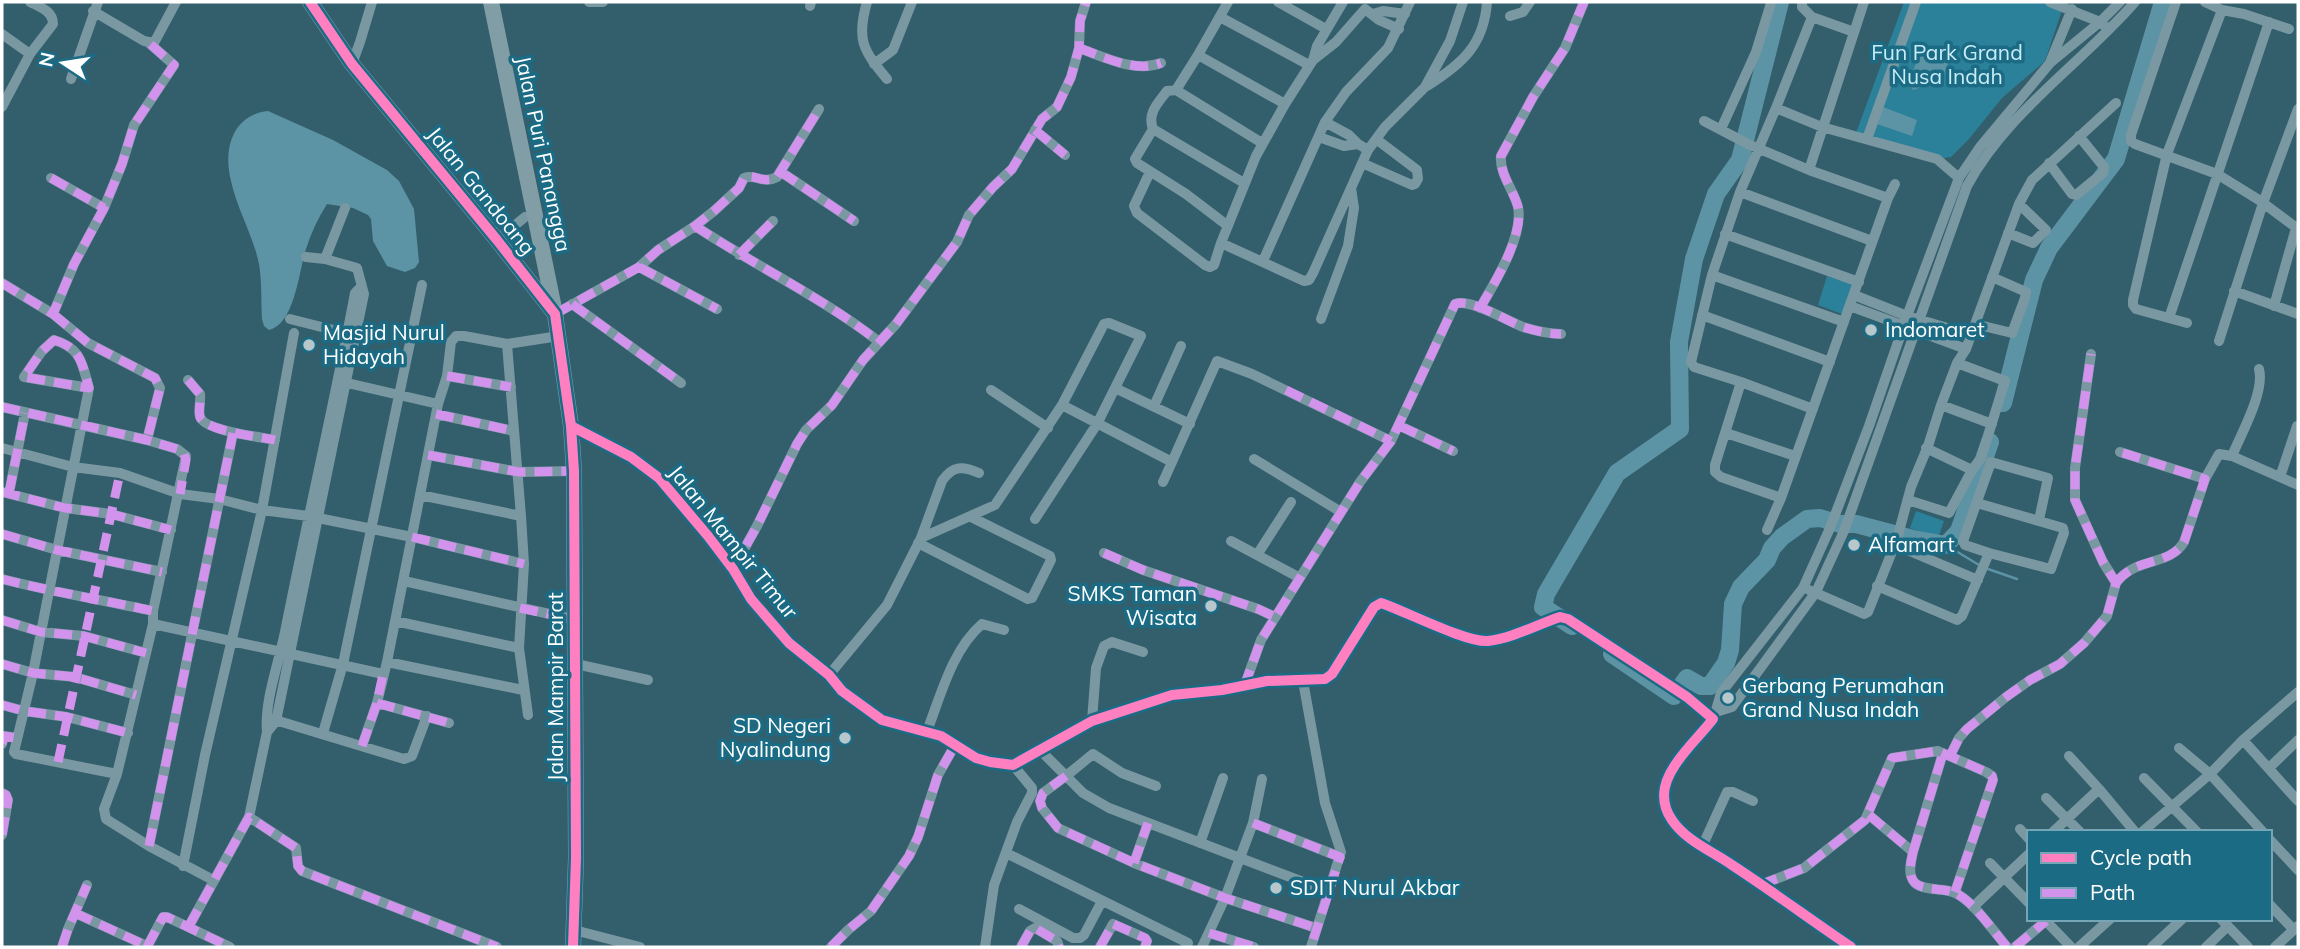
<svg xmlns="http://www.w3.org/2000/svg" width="2300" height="949" viewBox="0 0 2300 949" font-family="Mulish,sans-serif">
<rect width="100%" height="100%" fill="#335e6c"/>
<path fill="#2c819a" d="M1904 2H2050L2063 7 2045 61 2002 98 1969 139 1951 157 1937 159 1856 133Z
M1827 276 1854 285 1842 314 1818 305Z
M1916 511 1944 521 1938 538 1910 528Z"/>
<path fill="#5d94a5" d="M1934 48H1945L1949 61 1944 74C1931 77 1925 87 1913 90L1908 82 1921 52Z
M1883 107 1917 120 1912 136 1877 124Z
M268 111 333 140 387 170 399 181 414 209 419 262 415 268 405 272 387 266 373 241 371 219 368 215 353 208 327 204C318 218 311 233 306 249 299 270 295 324 269 330L264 326 262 319C261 301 262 281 259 264 253 235 237 209 231 181 223 150 232 115 268 111Z"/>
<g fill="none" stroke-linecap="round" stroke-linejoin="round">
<path stroke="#5d94a5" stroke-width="2.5" d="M1946 545 1979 565
M1988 569 2017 579"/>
<path stroke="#5d94a5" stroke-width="18" d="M2003 403 2034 280 2049 248 2116 159 2163 2
M1572 626 1543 607 1546 594 1617 473 1680 429 1679 342 1694 259 1716 194 1740 160 1780 2
M1612 654 1674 696 1687 678 1701 686H1710L1726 663 1730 650 1733 604 1741 587 1767 560 1772 548 1782 537 1807 519 1820 518 1840 524H1856L1913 539 1946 545 1959 531 1990 442"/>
<path stroke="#7a98a2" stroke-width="10" d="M30 2C40 7 53 11 53 24L30 54
M589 2H603
M867 2C856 40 863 50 887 79
M1228 2 1198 55 1285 104
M1278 2 1326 29
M2050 2 2100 22 2105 26
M2176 2 2131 135V141L2135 144 2217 174 2259 200 2298 229
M2205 2 2222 10 2244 14 2289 29
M810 6 811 2
M93 11 144 41 154 43 176 2
M1373 14 1383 11 1405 14
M1510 16 1523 12 1530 2
M1220 17 1309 65
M1812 17 1854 32
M2 34 30 54 2 107
M1079 48C1104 57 1135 73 1161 63
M1198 55 1176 90 1262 143
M1313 60 1317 46 1343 2
M2051 60 2072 9
M352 64 360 42 372 2
M874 64 893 50 912 2
M71 79 98 2
M1427 86C1462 64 1484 45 1487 2
M1176 90 1167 91C1158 103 1147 113 1153 129L1244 183
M1776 108 1822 127 1937 159 1959 178
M1704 121 1748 144 1809 170 1888 198
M1325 122 1349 135 1358 144 1368 150 1385 127 1425 87 1450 41 1463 2
M1153 129 1135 159 1137 163 1186 194 1228 226
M1721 129 1756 52 1771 3
M1035 130 1065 155
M1319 137 1344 146 1358 144
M1867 139 1916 2
M1362 163 1412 185 1415 184 1418 179 1417 170 1376 139
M2049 163 2072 194 2076 195 2103 173 2104 167 2079 136
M1809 170 1864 2
M781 172 854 221
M1150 172 1134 206 1137 213 1205 265 1210 267 1214 265 1221 243 1304 281 1309 280 1313 273 1351 188
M51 178 104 208
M1740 192 1872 241
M695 226C756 266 821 297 878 341
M2008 233 2033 243 2046 230 2019 204
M1725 234 1859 282
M497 240 525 217
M1221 243 1256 156 1285 104 1313 60 1336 42 1365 9 1379 20 1399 29
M739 255 773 221
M325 259 345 208
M1263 261 1325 122 1346 92 1388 48 1410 2
M639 267 717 309
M1712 275 1844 322
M2 283 53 314 74 264 104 208 122 164 134 125 174 65 149 43
M2234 291 2298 314
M1854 295 1907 316 1971 335
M572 304 681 383
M1850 306 1966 349
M2274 306 2296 228
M1480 308C1494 284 1524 236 1518 207 1514 191 1499 173 1501 156L1533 97 1565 48 1584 2
M53 314 88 343 155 378 160 388 147 440
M555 314 639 267 658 250 695 226 714 211 739 188 744 178C756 173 762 185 777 177L819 109
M1702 315 1830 362
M2169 318 2269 22
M290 319 353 335
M1321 319 1348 246 1354 208 1351 188 1368 150
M2187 323 2136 309 2133 305V300L2167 154 2222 10
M1975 324 2012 333 2025 298 2026 292 1992 277
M2219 341 2263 203 2298 109
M447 376 511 387
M188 380 200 394C201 401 198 411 200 417 205 431 261 437 275 440
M343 382 438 404 447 376 451 342 456 336H464L507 344
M1741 382 1813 409
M89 388 24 377 42 351 54 340C81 348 82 363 89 388L33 673 14 752 16 754 117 774 104 809 106 819 149 846 213 880
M1115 388 1190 424
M991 390 1048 428
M1062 405 1172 462 1217 361 1252 374 1391 441
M1941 405 1992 424
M1154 406 1181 346
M2 407 147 440 177 449 186 456 153 611V624L117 774
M436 414 514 431
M571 426 631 457 659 478 708 536 733 569 751 599 789 643 829 675 842 691 882 720 941 736 976 758 990 762 1013 765 1092 721 1172 695 1222 690 1267 681 1325 679 1332 674 1374 607 1381 603C1405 611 1467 643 1488 641 1513 638 1536 625 1560 617L1568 619 1687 697 1713 719C1697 740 1664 768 1664 795 1664 803 1667 813 1672 820 1686 841 1712 851 1732 865 1772 891 1811 920 1851 947
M1400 426 1453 451
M1726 433 1795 456
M2 448 73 467 120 473 180 494 219 499 262 510 308 516 412 537 524 564
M1926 448 1972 470
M2120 452 2205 479
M428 455 519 472 574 471
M2232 456C2241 434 2265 392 2259 369
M1254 459 1341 512
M2280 477 2297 426
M1163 482 1172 462
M2 492 65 508 111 514 171 530
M9 493 25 413
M420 495 521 516
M1781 498 1721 477 1715 472V465L1741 382 1694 367 1691 362 1712 275 1740 192 1776 108 1812 17 1802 7V2
M1908 500 1949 513 1972 470 1981 458 2005 381 1957 363
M1767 530 1781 498 1888 198 1895 184
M2 534 57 550 162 572
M921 538 995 505 1062 405 1104 324 1109 323 1141 336 1097 424 1035 519
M1231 541 1300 578
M918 543 1028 599 1032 598 1051 560 1050 556 971 517
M1893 544 1978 580
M1104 553 1143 570 1258 609 1275 617
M1989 553 1965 545 1963 541 1991 462 2048 478 2039 520
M1257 555 1291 502
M733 569 757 526 797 444 806 430 832 405 863 360 896 324 957 242 969 215 993 187 1012 169 1042 119 1057 107 1071 77 1079 48 1080 21 1086 2
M2 579C52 592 103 600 153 611
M404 581 576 620
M2116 583C2136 556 2169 567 2184 542L2205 479 2219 454 2232 456 2298 485
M1877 586 1957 620 1962 616 1989 553 2051 569 2064 533 2063 528 1977 503
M1809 590 1864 614 1868 612 1897 539 1911 487 1928 446 1941 405 1957 363 1966 349 2019 204 2032 180 2116 103
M2 620 41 632 84 636 146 653
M395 621 519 648
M153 624 383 674
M387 662 523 690
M2 664 33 673 75 677 136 695
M576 664 648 680
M829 675 887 605 921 538 942 481C953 465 963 466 979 473
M1303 681 1325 803 1341 852 1311 947
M1244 687 1261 640 1360 482 1391 441 1455 304C1470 298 1507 321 1523 327 1536 331 1548 334 1561 334
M377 703 449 723
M2 705 24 711 67 717 128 733
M1716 712 1732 707 1816 592 1844 531 1967 186C2007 112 2081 64 2135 2
M528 715 519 648 524 564 521 516 507 344 559 336
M1714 717 1721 693 1803 588 1830 528 1869 426 1907 316 1959 178 1980 147 2050 63 2100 22 2120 2
M272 719 404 759 412 756 427 716
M1092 721 1096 668 1104 646 1112 642 1143 652
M927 731C941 695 952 650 982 624L1004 630
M267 732 276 721 364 294 357 268 325 259 306 257
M323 733 343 664 422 285
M2243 740 2298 801
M2 744 4 736 17 738
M362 746 377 703 387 662 438 404
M2179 748 2210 774 2263 832
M1039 749 1083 793 1109 808 1327 891
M1950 756 1959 738 1967 729 2006 697 2030 680 2060 664 2084 643 2107 616 2116 583 2103 562 2075 500V468L2091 354
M2069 756 2099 789
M2269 768 2298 740
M2144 778 2197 832
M1156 786 1122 773 1093 754 1066 776 1043 793 1040 801 1042 808 1058 828 1134 863 1225 898 1316 928
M2 793 6 795 8 800 2 835
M2046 798 2080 832
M1869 815 1913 852C1911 862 1907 875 1915 883 1924 891 1942 888 1953 892 1972 899 1993 931 2007 947
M249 817 296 848 298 866 302 871 497 947
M1253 823 1340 857
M2020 829 2029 839
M2053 832 2099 789 2135 832
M2142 832 2210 774 2243 740 2298 692
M2270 840 2298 870
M1200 843 1223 778
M149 846 233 433
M1702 847 1727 792H1733L1753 801
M1913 852 1943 753
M1006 853 1188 943
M1134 863 1148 823
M1990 863 2029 903
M183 866 205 755 262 510 294 333
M1760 885 1804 868 1865 820 1892 758 1938 751 1986 772 1992 776 1993 780 1955 892
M2270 905 2294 930
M1973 907 2029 854
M1019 909 1073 938H1080L1084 935 1102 901
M75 913 147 946
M2044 919 2071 947
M2221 919 2248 947
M189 926 249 817 267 732C264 700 280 660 286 627 308 516 334 405 355 293L361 287
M574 930 640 947
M1209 933 1254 947
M62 947 68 929 87 885
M147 947 163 917H167L230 947
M831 947 848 930 871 911 909 856 918 837 938 775 955 745
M985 947 994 885 1017 822 1032 793V788L1013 765
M1021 947 1030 931 1035 928 1057 941 1059 947
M1100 947 1113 924 1145 938 1147 941 1145 947
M1202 947 1225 898 1253 823 1262 779
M2015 947 2048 919
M2079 947 2110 919
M2152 947 2182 919
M2206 947 2228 926
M2275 947 2298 926"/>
<path stroke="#819ea7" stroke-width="16" d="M310 2 352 64 497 240 555 314 571 426 574 471 576 858 573 947
M491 2 554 308"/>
<path stroke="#d193ec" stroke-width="9" stroke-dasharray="18 9" stroke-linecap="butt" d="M1079 48C1104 57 1135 73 1161 63
M1035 130 1065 155
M781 172 854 221
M51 178 104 208
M695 226C756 266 821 297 878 341
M739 255 773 221
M639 267 717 309
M2 283 53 314 74 264 104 208 122 164 134 125 174 65 149 43
M572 304 681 383
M1480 308C1494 284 1524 236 1518 207 1514 191 1499 173 1501 156L1533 97 1565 48 1584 2
M53 314 88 343 155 378 160 388 147 440
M555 314 639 267 658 250 695 226 714 211 739 188 744 178C756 173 762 185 777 177L819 109
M54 340C81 348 82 363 89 388L24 377 42 351Z
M447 376 511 387
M188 380 200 394C201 401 198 411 200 417 205 431 261 437 275 440
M1286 390 1391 441
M2 407 147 440 177 449 184 454 186 460 180 494
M436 414 514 431
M1400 426 1453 451
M428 455 519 472 574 471
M2 492 65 508 111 514 171 530
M9 493 25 413
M2 534 57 550 162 572
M412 537 524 564
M1104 553 1143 570 1258 609 1275 617
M733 569 757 526 797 444 806 430 832 405 863 360 896 324 957 242 969 215 993 187 1012 169 1042 119 1057 107 1071 77 1079 48 1080 21 1086 2
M2 579C52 592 103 600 153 611
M2116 583C2136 556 2169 567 2184 542L2205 479 2120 452
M520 608 576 620
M2 620 41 632 84 636 146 653
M2 664 33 673 75 677 136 695
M1244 687 1261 640 1360 482 1391 441 1455 304C1470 298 1507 321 1523 327 1536 331 1548 334 1561 334
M377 703 449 723
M2 705 24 711 67 717 128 733
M2 744 4 736 17 738
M362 746 377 703 383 674
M1950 756 1959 738 1967 729 2006 697 2030 680 2060 664 2084 643 2107 616 2116 583 2103 562 2075 500V468L2091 354
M58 762 120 473
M1066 776 1043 793 1040 801 1042 808 1058 828 1134 863 1225 898 1316 928
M2 793 6 795 8 800 2 835
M1869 815 1913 852C1911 862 1907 875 1915 883 1924 891 1942 888 1953 892 1972 899 1993 931 2007 947
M1253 823 1340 857 1311 947
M149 846 233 433
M1913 852 1943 753
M1134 863 1148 823
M1760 885 1804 868 1865 820 1892 758 1938 751 1986 772 1992 776 1993 780 1955 892
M75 913 147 946
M189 926 249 817 296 848 298 866 302 871 497 947
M1209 933 1254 947
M62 947 68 929 87 885
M147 947 163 917H167L230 947
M831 947 848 930 871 911 909 856 918 837 938 775 955 745
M1021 947 1030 931 1035 928 1057 941 1059 947
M1100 947 1113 924 1145 938 1147 941 1145 947
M2015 947 2046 921"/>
<defs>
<path id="cycleway" d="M310 2 352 64 497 240 555 314 571 426 574 471 576 858 573 947
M571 426 631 457 659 478 708 536 733 569 751 599 789 643 829 675 842 691 882 720 941 736 976 758 990 762 1013 765 1092 721 1172 695 1222 690 1267 681 1325 679 1332 674 1374 607 1381 603C1405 611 1467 643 1488 641 1513 638 1536 625 1560 617L1568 619 1687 697 1713 719C1697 740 1664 768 1664 795 1664 803 1667 813 1672 820 1686 841 1712 851 1732 865 1772 891 1811 920 1851 947"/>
</defs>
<use href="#cycleway" stroke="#1b6b84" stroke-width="15"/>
<use href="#cycleway" stroke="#ff80c0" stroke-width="10"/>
</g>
<g fill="#b8c7cc" stroke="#1b6b84" stroke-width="2.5">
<circle cx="1871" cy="330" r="7"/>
<circle cx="309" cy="345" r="7"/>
<circle cx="1854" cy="545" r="7"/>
<circle cx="1211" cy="606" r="7"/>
<circle cx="1728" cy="698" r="7"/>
<circle cx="845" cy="738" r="7"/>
<circle cx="1276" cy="888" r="7"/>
</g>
<g text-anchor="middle" stroke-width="7" stroke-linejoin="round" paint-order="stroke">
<g font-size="21" fill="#c7edf8" stroke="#1b6b84">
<text x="1947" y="60">Fun Park Grand<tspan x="1947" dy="24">Nusa Indah</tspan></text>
</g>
<g font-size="21" fill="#fff" stroke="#1b6b84">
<text transform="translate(543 154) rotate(78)" y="7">Jalan Puri Panangga</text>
<text transform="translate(481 191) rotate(51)" y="7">Jalan Gandoang</text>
<text transform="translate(733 542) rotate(51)" y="7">Jalan Mampir Timur</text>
<text transform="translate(556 687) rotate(-90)" y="7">Jalan Mampir Barat</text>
</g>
<g font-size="21" fill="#fff" stroke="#1b6b84" text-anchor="start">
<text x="1885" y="337">Indomaret</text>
<text x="323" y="340">Masjid Nurul<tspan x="323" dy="24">Hidayah</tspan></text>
<text x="1868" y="552">Alfamart</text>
<text x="1197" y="601" text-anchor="end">SMKS Taman<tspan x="1197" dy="24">Wisata</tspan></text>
<text x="1742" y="693">Gerbang Perumahan<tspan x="1742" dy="24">Grand Nusa Indah</tspan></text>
<text x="831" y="733" text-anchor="end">SD Negeri<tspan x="831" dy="24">Nyalindung</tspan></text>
<text x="1290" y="895">SDIT Nurul Akbar</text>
</g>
</g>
<rect width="2300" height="949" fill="none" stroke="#ffffff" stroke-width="7"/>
<rect x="2027" y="830" width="245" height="91" fill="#1b6b84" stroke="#76a6b5" stroke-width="2"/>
<rect x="2041" y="853" width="35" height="10" fill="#ff80c0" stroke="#76a6b5" stroke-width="2"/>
<text x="2090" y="865" font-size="21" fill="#ffffff">Cycle path</text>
<rect x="2041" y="888" width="35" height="10" fill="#d193ec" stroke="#76a6b5" stroke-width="2"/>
<text x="2090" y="900" font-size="21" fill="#ffffff">Path</text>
<g transform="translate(63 63) rotate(282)" stroke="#1b6b84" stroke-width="5" paint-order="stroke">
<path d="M0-5L12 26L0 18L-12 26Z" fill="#ffffff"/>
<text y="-10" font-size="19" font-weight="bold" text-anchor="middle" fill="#ffffff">N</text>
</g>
</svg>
